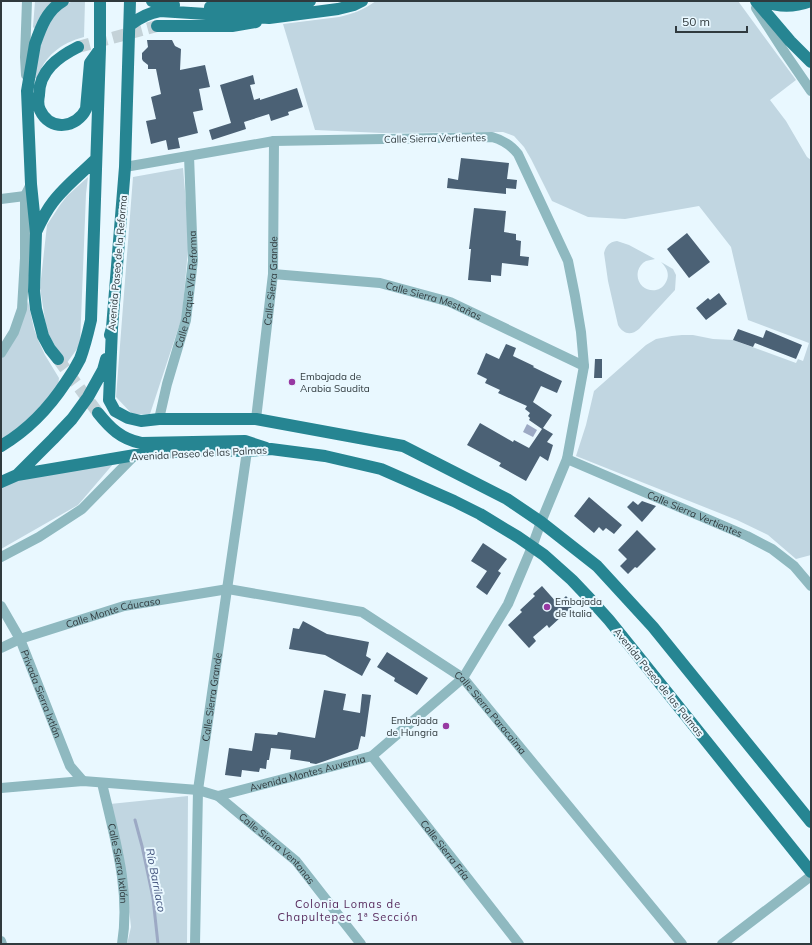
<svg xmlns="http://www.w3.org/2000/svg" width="812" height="945" viewBox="0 0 812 945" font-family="Mulish,sans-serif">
<rect width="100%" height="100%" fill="#e9f8ff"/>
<path fill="#c1d6e1" d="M35 1H54L35 29 33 27Z
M74 1H85L84 37C61 43 44 56 37 79L34 77 35 59 51 17 68 3Z
M376 1H738L796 80 770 100 786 121 807 157 811 160V555L796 559 768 535 737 520 576 456 586 425 594 391 646 345 656 339 672 336 682 335H693L713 339 733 340 796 363 798 359 803 361 809 343 748 320 731 247 699 206 625 219 588 217 552 201 531 159 524 147 514 136 503 132 382 133 315 130 283 24 339 17C353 14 365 9 376 1Z
M183 168 189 238 182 317 150 414H132L116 397 133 177Z
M88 177 86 194 80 345 66 364 47 332 40 288 47 225 60 205 67 196Z
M617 241 629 245 655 259C652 260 649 260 646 261 642 263 639 267 638 271 634 289 658 298 666 282 670 274 667 268 661 262L673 269 676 275 675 290 639 329C631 336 623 334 618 325L608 281 604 253C606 246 609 242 617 241Z
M28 301 34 329 39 342 45 355 59 378 58 387 39 411 1 441V359L4 355 21 322Z
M114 463 78 505 1 549V487L18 480Z
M188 796 187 944H127L131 927 124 860 110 804Z"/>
<path fill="#9ca9c4" d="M527 424 537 430 533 437 523 432Z"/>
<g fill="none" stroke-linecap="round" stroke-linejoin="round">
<path stroke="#9ca9c4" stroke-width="3" d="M135 820 142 846 153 898 158 944"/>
</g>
<path fill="#4b6175" d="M147 40H172L175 46 181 49 180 70 205 65 210 87 199 89 203 110 193 112 198 133 178 138 180 148 168 150 166 140 151 144 146 121 156 119 151 97 161 94 156 69H148V65L143 61 142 59V53L148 47Z
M253 75 255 84 250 85 254 100 260 98V100L297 88 303 107 288 112 289 115 271 121 269 114 244 122 246 129 212 140 209 130 231 123 220 85Z
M461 158 509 163 507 179 517 180 516 189 506 188V194L447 188 448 178 458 180Z
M474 208 506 211 504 232 516 234V240L521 241 520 256 529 257 528 266 502 263 501 276 491 275V282L468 280 471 249H469Z
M687 233 710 262 689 278 667 249Z
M719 293 727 304 706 320 696 308 708 298 710 300Z
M738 329 763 338 766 330 802 345 796 359 755 343 753 347 733 340Z
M506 344 516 348 513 356 534 366 533 367 562 381 557 393 541 386 533 402 552 415 543 428 553 434 547 442 553 445 548 461 540 456 526 481 499 466 501 463 467 445 480 423 513 442 514 440 529 448 542 429 529 420 530 418 528 416 530 413 525 409 527 406 498 393 500 390 485 383 487 379 477 374 486 353 499 359Z
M595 359H602V378H594Z
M589 497 622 525 614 534 606 528 603 531 599 527 594 533 574 516Z
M633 501 638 505 642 501 656 506 642 522 627 507Z
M637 530 656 549 637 568 635 567 628 574 620 566 627 559 618 550Z
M483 543 507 559 498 571 501 573 487 595 476 587 487 571 471 561Z
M542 586 558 604 566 596 574 605 549 628 547 625 533 637 536 641 529 648 508 625 522 612 520 610 535 596 533 594Z
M303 621 327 634 369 642 366 656 371 659 362 676 325 655 289 649 293 628 299 629Z
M387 652 428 678 417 695 394 681 395 678 377 667Z
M324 690 346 694 343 710 360 713 362 694 371 695 365 737 361 736 358 749 325 761 316 764 310 763V762L290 759 291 750 271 748 269 760H267L266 769 260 768 259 772 242 770 241 777 225 775 229 748 252 751 255 733 277 735 278 732 315 738Z"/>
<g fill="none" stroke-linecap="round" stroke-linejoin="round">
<path stroke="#c4d2d8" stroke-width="12" stroke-dasharray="12 6" stroke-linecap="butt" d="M78 47 157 26
M58 359 98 413"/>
<g stroke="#8fb9c0" stroke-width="10">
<path d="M756 8 785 53 811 91"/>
<path d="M26 75 25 57 27 1"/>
<path d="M1 199 25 196"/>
<path id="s1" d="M273 274 380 283 450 302 584 366"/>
<path d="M1 353 14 332 22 309 25 258V196L31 184"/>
<path id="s2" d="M159 419 167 384 186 320 193 260 189 156"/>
<path id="s3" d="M256 419 273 274 274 141"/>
<path id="s4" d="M567 459 747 536 772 549 794 566 811 586"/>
<path d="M1 557 39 537 82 509 135 455"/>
<path id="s5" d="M1 606 20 639 70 766 83 781"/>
<path id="s6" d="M1 648 20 639 124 606 228 589 362 612 463 678 682 944"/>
<path id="s7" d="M372 756 519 944"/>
<path id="s8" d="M102 783C114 836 131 889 122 944"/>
<path id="s9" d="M1 788 83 781 198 790 218 796 372 756 463 678 508 604 532 547 541 522 567 459 584 366 581 332 575 296 568 261 518 154C511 145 503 140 492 137L274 141 125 167"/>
<path id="s10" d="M218 796 296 861 361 944"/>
<path d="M1 941 2 944"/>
<path id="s11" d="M195 944 198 790 247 451"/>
<path d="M722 944 811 876"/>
</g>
<path stroke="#268592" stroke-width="12" d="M152 1 160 4 174 5
M756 1 790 41 811 62
M764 1C780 8 795 7 811 1
M210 7H262L310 1
M130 25C139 18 148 13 160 11L269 18 338 9 354 5 362 1
M157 26H232L256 22
M78 47C58 57 39 71 39 95 38 100 38 106 40 110 50 132 77 128 86 109L90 63 100 49
M36 232C41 221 46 211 53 202 65 186 82 173 96 159
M112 328 109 400 115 411 128 418 141 421 159 419H256L403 446 507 499 541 522 597 566 653 627 811 822
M110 335 112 328 125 167 130 1
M58 359 50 349 43 336 36 309 34 291 36 233 31 184 27 91 35 44C41 27 47 10 63 1
M98 413C110 428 121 439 141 443L245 441 266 448
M1 446C28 430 49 408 66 382 71 375 76 367 80 359 85 346 88 333 91 320L100 49V1
M17 475 135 455 156 453 208 450 247 451 271 449 325 456 381 469 454 501 480 514 518 537 544 555 572 580 590 599 609 620 642 661 811 872
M1 482 17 475 53 439 72 419 88 397 103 370 106 359"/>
</g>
<g fill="#9739a2" stroke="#e9f8ff" stroke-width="1.5">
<circle cx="292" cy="382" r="4"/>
<circle cx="547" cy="607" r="4"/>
<circle cx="446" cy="726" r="4"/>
</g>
<g text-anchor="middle" stroke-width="4" stroke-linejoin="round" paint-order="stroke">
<g font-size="10" fill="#303a3e" stroke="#e9f8ff">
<text transform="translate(435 138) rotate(-1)" y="4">Calle Sierra Vertientes</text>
<text transform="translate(117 263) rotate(-85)" y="4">Avenida Paseo de la Reforma</text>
<text dy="4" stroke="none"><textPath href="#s3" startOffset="139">Calle Sierra Grande</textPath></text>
<text dy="4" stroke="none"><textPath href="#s2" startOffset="133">Calle Parque Vía Reforma</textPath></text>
<text dy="4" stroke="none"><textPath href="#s1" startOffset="164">Calle Sierra Mestañas</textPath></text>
<text transform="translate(199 453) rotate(-3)" y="4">Avenida Paseo de las Palmas</text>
<text dy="4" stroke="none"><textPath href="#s4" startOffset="139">Calle Sierra Vertientes</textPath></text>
<text dy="4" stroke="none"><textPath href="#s6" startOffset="118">Calle Monte Cáucaso</textPath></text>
<text transform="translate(659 682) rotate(51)" y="4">Avenida Paseo de las Palmas</text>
<text dy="4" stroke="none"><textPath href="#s5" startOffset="97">Privada Sierra Ixtlán</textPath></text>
<text dy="4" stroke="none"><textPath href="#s11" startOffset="248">Calle Sierra Grande</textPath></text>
<text dy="4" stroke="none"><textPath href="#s6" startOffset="536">Calle Sierra Paracaima</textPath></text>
<text dy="4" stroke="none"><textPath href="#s9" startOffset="311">Avenida Montes Auvernia</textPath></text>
<text dy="4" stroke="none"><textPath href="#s10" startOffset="79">Calle Sierra Ventanas</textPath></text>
<text dy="4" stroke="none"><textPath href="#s7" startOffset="119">Calle Sierra Fría</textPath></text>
<text dy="4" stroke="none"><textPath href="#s8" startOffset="82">Calle Sierra Ixtlán</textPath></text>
</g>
<g font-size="10" fill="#303a3e" stroke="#e9f8ff" text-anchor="start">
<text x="300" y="380">Embajada de<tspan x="300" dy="12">Arabia Saudita</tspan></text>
<text x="555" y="605">Embajada<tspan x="555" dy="12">de Italia</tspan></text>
<text x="438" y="724" text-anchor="end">Embajada<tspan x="438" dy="12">de Hungria</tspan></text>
</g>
<g font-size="11" font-style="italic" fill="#43547e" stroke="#e9f8ff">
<text transform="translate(156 880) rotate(79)" y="4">Río Barrilaco</text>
</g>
<g font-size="11" letter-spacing="1" fill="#56285b" stroke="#e9f8ff">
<text x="348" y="908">Colonia Lomas de<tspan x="348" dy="13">Chapultepec 1ª Sección</tspan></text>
</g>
</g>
<rect width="812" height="945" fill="none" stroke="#303a3e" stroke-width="4"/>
<path d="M676 26v6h71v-6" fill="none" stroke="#303a3e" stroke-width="2"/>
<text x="682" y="26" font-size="12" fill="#303a3e" stroke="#e9f8ff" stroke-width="3" paint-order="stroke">50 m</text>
</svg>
